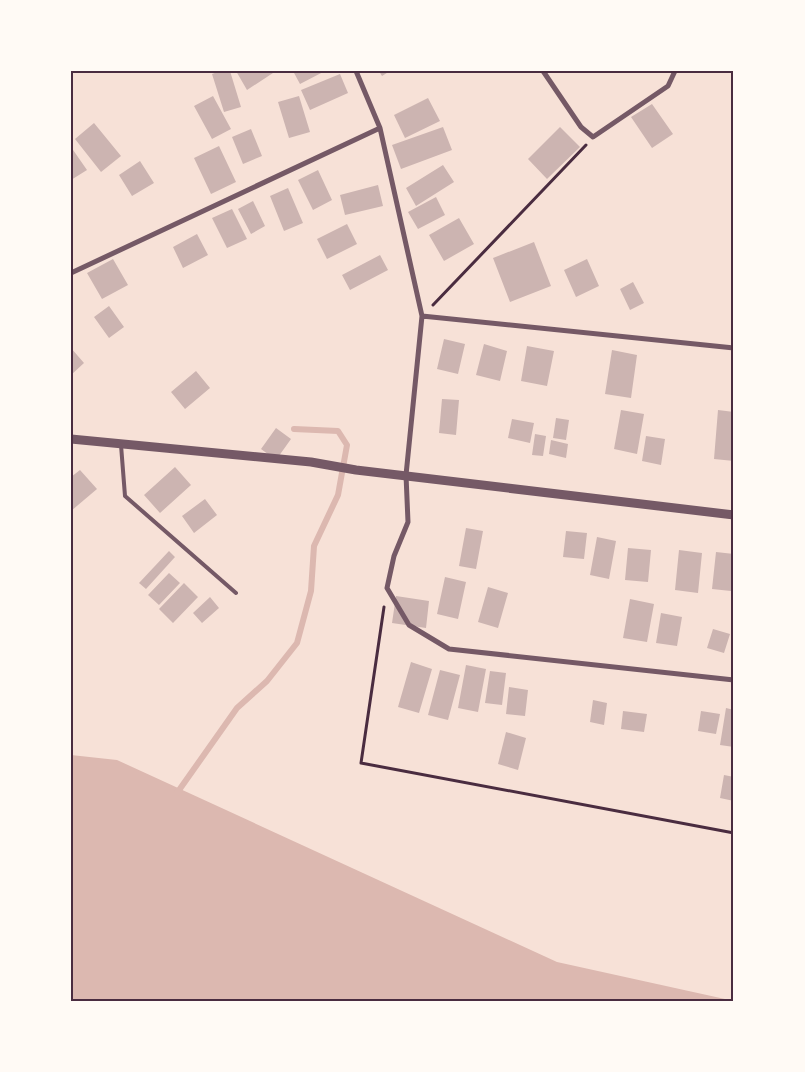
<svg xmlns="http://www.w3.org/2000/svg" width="805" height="1072" viewBox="0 0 805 1072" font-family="'Source Serif 4',serif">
<rect width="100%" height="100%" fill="#f7e1d7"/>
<path fill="#dcb8b0" d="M71 755 117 760 557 962 734 1001H71Z"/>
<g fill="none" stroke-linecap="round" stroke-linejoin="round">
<path stroke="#dcb8b0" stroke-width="6" d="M177 793 237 708 267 681 297 643 311 591 314 546 338 495 347 445 338 431 294 429"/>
</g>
<path fill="#ccb4b1" d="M220 71H230L241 107 224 112 212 74Z
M236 71H276L247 90Z
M293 71H325L300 84Z
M379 71H390L382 76Z
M340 74 348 93 310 110 301 90Z
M213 96 231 129 212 139 194 106Z
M299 96 310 132 289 138 278 102Z
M428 98 440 121 405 138 394 115Z
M652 104 673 134 652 148 631 117Z
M94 123 121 156 101 172 75 139Z
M443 127 452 150 401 169 392 145Z
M560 127 580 147 547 179 528 159Z
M251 129 262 156 243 164 232 137Z
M219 146 236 182 211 194 194 158Z
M71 147 87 170 71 180Z
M140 161 154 183 132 196 119 175Z
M443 165 454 182 416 206 406 188Z
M318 170 332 200 313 210 298 180Z
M378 185 383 206 345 215 340 195Z
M288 188 303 223 284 231 270 196Z
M436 197 445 215 418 229 408 212Z
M253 201 265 226 251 234 238 209Z
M232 209 247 239 227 248 212 218Z
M459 218 474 244 444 261 429 235Z
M347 224 357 244 327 259 317 239Z
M197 234 208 255 183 268 173 247Z
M534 242 551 286 510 302 493 258Z
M380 255 388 270 350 290 342 275Z
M113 259 128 285 102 299 87 273Z
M587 259 599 286 576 297 564 270Z
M633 282 644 303 630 310 620 289Z
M109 306 124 327 109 338 94 317Z
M444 339 465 344 458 374 437 369Z
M484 344 507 351 500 381 476 375Z
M527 346 554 351 547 386 521 381Z
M71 348 84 363 71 375Z
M612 350 637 355 631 398 605 394Z
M196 371 210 388 185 409 171 392Z
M442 399 459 400 456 435 439 433Z
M621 410 644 414 637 454 614 449Z
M718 410 734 412V461L714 459Z
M556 418 569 420 566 440 553 438Z
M512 419 534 423 530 443 508 438Z
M276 428 291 439 276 460 261 449Z
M535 434 546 436 543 456 532 455Z
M646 436 665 439 661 465 642 461Z
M551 440 568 444 566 458 549 454Z
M175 467 191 485 160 513 144 495Z
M80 470 97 489 71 511V477Z
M205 499 217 515 194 533 182 516Z
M466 528 483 531 476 569 459 566Z
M566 531 587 533 584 559 563 557Z
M597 537 616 541 609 579 590 575Z
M628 548 651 550 648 582 625 580Z
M679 550 702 553 698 593 675 590Z
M169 551 175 557 146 589 139 583Z
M716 552 734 554 731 591 712 589Z
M169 573 180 583 159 605 148 595Z
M445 577 466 582 458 619 437 614Z
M184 583 198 597 173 623 159 609Z
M488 587 508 593 498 628 478 622Z
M396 596 429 601 426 628 392 623Z
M210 597 219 608 202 623 193 613Z
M630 599 654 604 647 642 623 638Z
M661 613 682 617 677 646 656 643Z
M713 629 730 634 724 653 707 648Z
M411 662 432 669 419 713 398 707Z
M466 665 486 669 478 712 458 708Z
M440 670 460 675 448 720 428 715Z
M490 671 506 673 502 705 485 703Z
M509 687 528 690 525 716 506 714Z
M593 700 607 703 604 725 590 722Z
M726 708 734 710V747L720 745Z
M623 711 647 714 644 732 621 729Z
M701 711 720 714 716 734 698 731Z
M506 732 526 738 518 770 498 764Z
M724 775 734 777V801L720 798Z"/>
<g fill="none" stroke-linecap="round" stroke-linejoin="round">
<path stroke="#4a2c40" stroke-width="3" d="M433 305 586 145
M384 607 361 763 734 833"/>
<path stroke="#755966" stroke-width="4" d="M121 445 125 496 236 593"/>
<path stroke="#755966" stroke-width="5" d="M356 71 380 128 422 316 406 475 408 522 394 556 387 588 409 625 449 649 734 680
M543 71 581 127 593 137 668 86 675 71
M71 273 380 128
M422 316 734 348"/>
<path stroke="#755966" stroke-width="9" d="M71 439 311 462 356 470 734 515"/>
</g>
<rect width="805" height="1072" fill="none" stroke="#fffaf5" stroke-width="145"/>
<rect x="72" y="72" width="660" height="928" fill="none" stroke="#4a2c40" stroke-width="2"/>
</svg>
